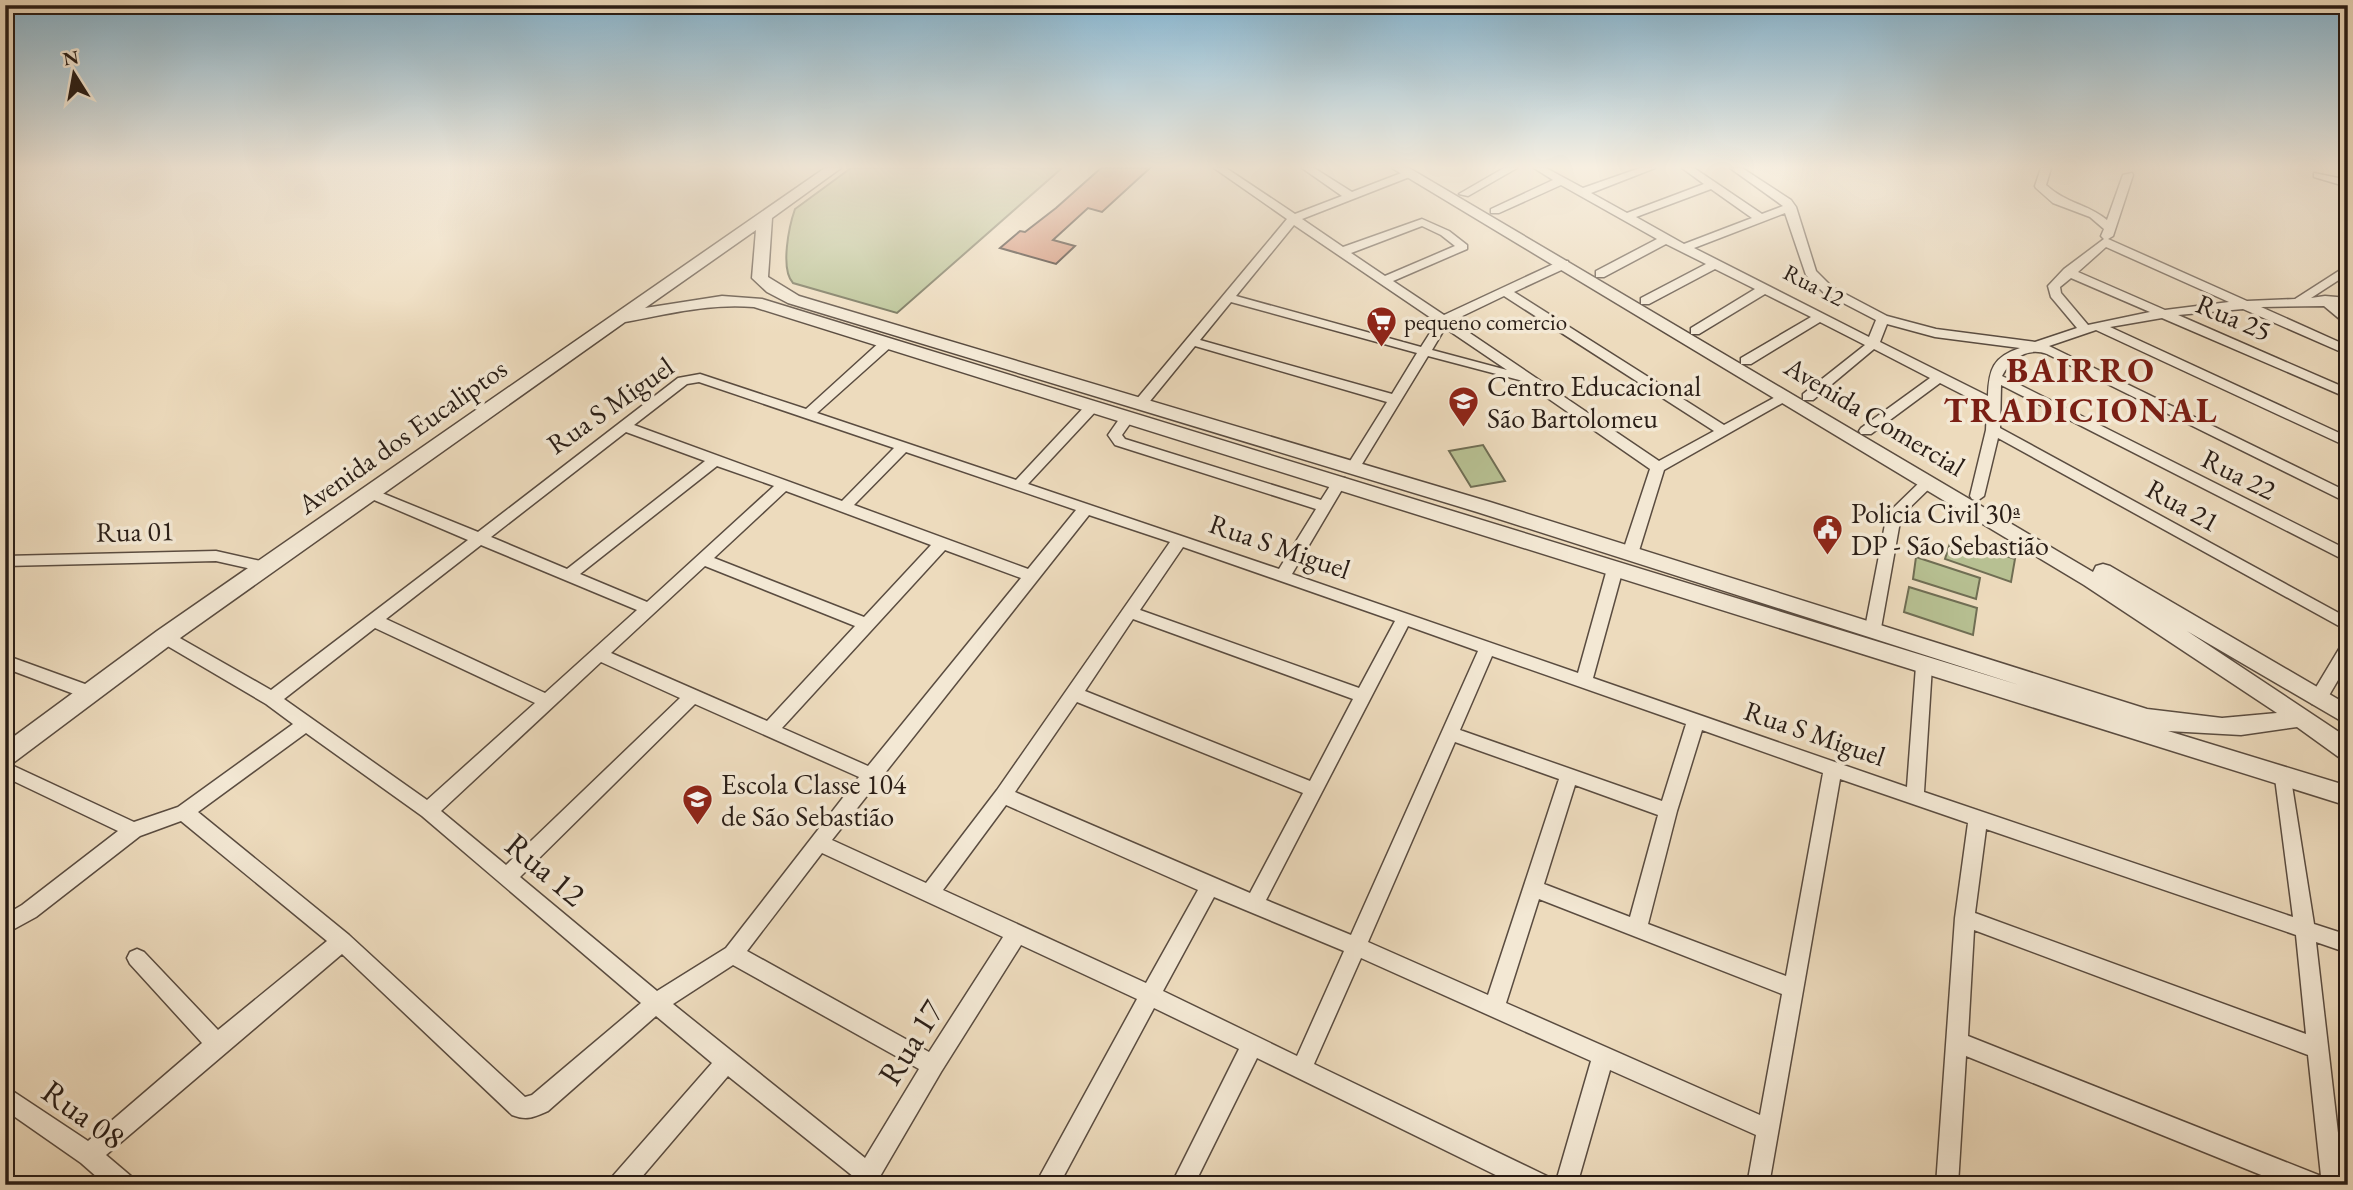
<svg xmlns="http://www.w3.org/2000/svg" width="2353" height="1190" viewBox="0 0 2353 1190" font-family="'EB Garamond',serif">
<rect width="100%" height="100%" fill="#eddbbd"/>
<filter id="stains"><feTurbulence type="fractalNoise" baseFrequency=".00286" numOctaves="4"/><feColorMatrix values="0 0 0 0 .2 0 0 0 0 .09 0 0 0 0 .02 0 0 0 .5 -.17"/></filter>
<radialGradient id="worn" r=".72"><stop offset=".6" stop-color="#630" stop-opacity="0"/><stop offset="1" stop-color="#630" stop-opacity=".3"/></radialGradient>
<path fill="#b7c092" stroke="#706e54" stroke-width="2" d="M851 168H1062L897 313 793 283C780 269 789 226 795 209Z
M1483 445 1505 481 1471 487 1449 451Z
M1952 537 2015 559 2011 582 1945 559Z
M1916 557 1980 578 1976 599 1913 579Z
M1909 587 1977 608 1973 635 1904 612Z"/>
<path fill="#d28e73" stroke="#291d16" stroke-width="2" d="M1101 168H1150L1102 212 1088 208 1053 240 1075 246 1056 264 1000 248 1020 231 1025 232 1056 208Z"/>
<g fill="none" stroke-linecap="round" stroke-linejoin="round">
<defs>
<path id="minor" d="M1214 168H1226L1295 214 1342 196 1302 168H1314L1352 192 1404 172H1412V176L1302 219 1343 247 1422 219 1449 231 1467 245V249L1393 281 1444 315 1560 261H1568V267L1514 292 1724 425 1781 394 1786 393 1793 397 1664 470 1638 554 1630 559 1622 554 1650 469 1523 381 1428 356 1359 469 1354 471 1347 466 1387 402 1195 346 1146 406H1136L1134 403 1136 400 1287 219ZM1294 225 1437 322 1421 347 1236 296ZM1422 226 1441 235 1455 246 1385 276 1351 253ZM1504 296 1714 431 1659 461 1452 321ZM1231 302 1417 353 1392 394 1200 340ZM1445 328 1507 370 1432 350Z
M1504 168H1517L1468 196 1459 194Z
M1534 168H1546L1583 188 1640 168H1655L1591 193 1627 213 1704 184 1682 168H1694L1762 214 1783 206 1730 168H1742L1791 200 1796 207 1816 271 1832 287 1887 316 1936 329 2035 342 2077 328 2051 297 2048 286 2064 269 2104 239 2101 236 2104 229 2090 217 2053 203 2036 188 2035 186 2041 168H2051L2046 185C2067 204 2088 204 2107 220L2123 175 2132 173 2133 175 2113 236 2108 239 2247 301 2295 299 2348 265V274L2311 298 2325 296 2348 298V306H2338L2348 315V326L2324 306 2261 307 2348 346V355L2243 309 2178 315 2348 389V398L2162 318 2110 327 2348 437V447L2096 330 2049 346 2348 492V503L2047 354C2028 347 2011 358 2002 376L2348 550V562L2001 385 2000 428 2348 618V631L1998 438 1984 496 1977 501 1972 499 1970 496 1986 430 1987 407 1940 383 1871 434H1861L1859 431 1861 428 1930 378 1874 349 1813 400H1803V394L1865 345 1820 322 1751 364H1741V358L1811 317 1765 294 1699 334H1691V328L1755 289 1715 269 1649 304H1641V298L1706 264 1666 244 1604 277H1596V271L1657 239 1561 185 1499 213H1491V209L1553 180ZM1711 189 1752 218 1684 244 1636 217ZM1785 213 1806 275 1824 293 1876 320 1869 337 1694 248ZM2106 247 2229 302 2165 310 2078 272ZM2071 278 2150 312 2088 325 2061 293 2060 287ZM1887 324 1935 337 2020 348C1993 357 1989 369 1988 396L1880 342Z
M2314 173 2348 180V187L2314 177Z
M887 339 892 340V346L817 413 1016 480 1087 404H1097L1099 407 1097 410 1028 484 1279 569 1316 509 1115 445 1108 435 1122 415 1127 414 1134 418 1122 435 1125 439 1321 500 1335 478H1345L1347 481 1292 574 1578 673 1607 569 1610 565H1620L1623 569 1593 678 1907 787 1916 666 1918 662H1930L1932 666 1924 792 2293 917 2275 778 2278 773 2284 771 2290 773 2314 924 2348 935V953L2316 942 2344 1185H2286L1966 1056 1958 1185H1936L1955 918 1968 823 1840 779 1769 1185H1747L1756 1135 1610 1070 1577 1185H1555L1591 1061 1361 958 1314 1064 1549 1177 1552 1185H1516L1257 1058 1194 1185H1171L1239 1049 1154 1008 1059 1185H1035L1137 999 1021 945 941 1072 875 1185H851L854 1177 728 1076 635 1185H609L612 1177 712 1063 656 1016 548 1111C534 1117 527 1121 512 1115L342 954 106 1155 132 1177 135 1185H106L81 1163 5 1110V1086L88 1141 202 1043 130 964 127 958 130 952 137 949 144 952 218 1030 327 941 181 821 140 836 36 917 5 934V915L22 905 118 831 5 777V762L134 822 178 807 293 724 266 704 159 641 157 637 159 633H171L271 690 468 540 367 497 365 494 367 491H377L478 532 678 378 700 374 806 409 882 340ZM699 382 894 448 842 501 634 425 687 384ZM626 432 705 461 567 569 491 537ZM906 452 1076 510 1028 569 854 505ZM717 466 774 486 647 602 580 574ZM786 491 931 545 864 617 714 558ZM1089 515 1170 542 997 790 926 883 832 840ZM481 545 637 610 545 693 386 619ZM1183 547 1395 621 1359 688 1140 610ZM945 550 1021 578 868 766 782 728ZM705 566 855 626 767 721 611 653ZM1133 619 1353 699 1310 781 1085 691ZM1408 626 1478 651 1351 935 1266 900ZM375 628 535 703 427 800 284 699ZM1492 656 1686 724 1662 801 1460 730ZM601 662 680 698 506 865 441 811ZM1077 702 1303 793 1250 893 1015 792ZM695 704 859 777 726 948 657 991 520 877ZM1702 730 1823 773 1786 976 1648 924 1677 811ZM306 733 422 816 641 1003 532 1095 525 1097 349 935 198 812ZM1455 742 1559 779 1488 995 1368 942ZM1575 785 1658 815 1630 917 1544 884ZM1006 805 1198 890 1146 983 943 890ZM1986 829 2296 935 2306 1034 1975 913ZM822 853 1003 937 929 1052 747 951ZM1214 897 1344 951 1297 1056 1163 991ZM1539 899 1782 994 1760 1115 1506 1003ZM1974 930 2308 1055 2321 1176 1968 1036ZM733 965 919 1069 865 1158 673 1004Z
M1928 477 1935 482 1933 485 1901 516 1881 628 1879 632H1867L1865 628 1887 514 1923 479Z
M216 551 265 562 273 567 265 572 216 561 5 566V556Z
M2348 642V663L2324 704H2312L2310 699 2312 694 2342 644Z
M5 655 96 688 98 693 96 698 90 700 5 668Z"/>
<path id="tertiary" d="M825 168H841L772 218 768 277 799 296 1490 502 2147 709 2222 718 2277 713 2084 585 1392 168H1409L2093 572 2096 566 2103 564 2110 566 2348 705V725L2187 631 2348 738V760L2340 758 2297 727 2241 735 2168 731 2348 786V806L754 307C710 303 668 314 625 322L173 643 13 763 5 765V743L157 631ZM756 230 752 278 767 292 788 303 1477 512 2019 685 762 299 722 296 645 308Z"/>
</defs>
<use href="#minor" stroke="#5a4c40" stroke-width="3"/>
<use href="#tertiary" stroke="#5a4c40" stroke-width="3"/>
<use href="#minor" fill="#f3e8d4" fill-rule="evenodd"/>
<use href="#tertiary" fill="#f3e8d4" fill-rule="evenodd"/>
</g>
<linearGradient id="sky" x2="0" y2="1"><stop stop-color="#88b7d2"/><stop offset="0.5" stop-color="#f7efe1"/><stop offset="1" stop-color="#f7efe1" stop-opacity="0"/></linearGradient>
<rect width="2353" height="334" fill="url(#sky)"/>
<defs>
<symbol id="supermarket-pin" viewBox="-11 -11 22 30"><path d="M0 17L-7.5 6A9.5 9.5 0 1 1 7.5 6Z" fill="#8f2418" stroke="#f3e8d4"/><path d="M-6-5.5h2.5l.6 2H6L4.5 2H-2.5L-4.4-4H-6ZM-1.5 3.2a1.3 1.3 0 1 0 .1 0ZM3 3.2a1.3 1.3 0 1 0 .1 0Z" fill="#fff"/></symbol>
<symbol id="school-pin" viewBox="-11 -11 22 30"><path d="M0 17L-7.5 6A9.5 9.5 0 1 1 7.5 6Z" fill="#8f2418" stroke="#f3e8d4"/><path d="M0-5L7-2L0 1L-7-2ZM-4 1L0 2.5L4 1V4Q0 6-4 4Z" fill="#fff"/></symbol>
<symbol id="civic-pin" viewBox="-11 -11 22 30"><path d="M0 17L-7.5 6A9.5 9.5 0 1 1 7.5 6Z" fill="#8f2418" stroke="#f3e8d4"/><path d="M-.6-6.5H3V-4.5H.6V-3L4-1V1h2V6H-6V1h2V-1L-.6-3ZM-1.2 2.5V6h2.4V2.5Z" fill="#fff"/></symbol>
</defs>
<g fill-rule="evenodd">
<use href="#supermarket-pin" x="1364" y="304" width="35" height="47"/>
<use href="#school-pin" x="1446" y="384" width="35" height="47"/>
<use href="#civic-pin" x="1810" y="512" width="35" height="47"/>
<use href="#school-pin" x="680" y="782" width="35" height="47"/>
</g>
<g text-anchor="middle" stroke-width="7" stroke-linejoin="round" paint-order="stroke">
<g font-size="23" fill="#291d16" stroke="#f3e8d4">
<text transform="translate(1814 285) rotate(27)" y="8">Rua 12</text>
</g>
<g font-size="23" fill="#291d16" stroke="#f3e8d4" text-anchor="start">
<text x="1404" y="330">pequeno comercio</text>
</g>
<g font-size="28" fill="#291d16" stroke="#f3e8d4">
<text transform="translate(2234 317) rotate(23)" y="10">Rua 25</text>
<text transform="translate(610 405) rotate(-35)" y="10">Rua S Miguel</text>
<text transform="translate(1875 416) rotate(31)" y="10">Avenida Comercial</text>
<text transform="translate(402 436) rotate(-35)" y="10">Avenida dos Eucaliptos</text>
<text transform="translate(2239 474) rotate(27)" y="10">Rua 22</text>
<text transform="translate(2183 505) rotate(29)" y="10">Rua 21</text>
<text transform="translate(135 531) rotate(-1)" y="10">Rua 01</text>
<text transform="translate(1280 546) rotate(19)" y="10">Rua S Miguel</text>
<text transform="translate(1815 733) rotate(19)" y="10">Rua S Miguel</text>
</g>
<g font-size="28" fill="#291d16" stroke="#f3e8d4" text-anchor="start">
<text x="1487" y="396">Centro Educacional<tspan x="1487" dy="32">São Bartolomeu</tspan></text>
<text x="1851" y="523">Policia Civil 30ª<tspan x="1851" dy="32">DP - São Sebastião</tspan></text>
<text x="721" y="794">Escola Classe 104<tspan x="721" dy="32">de São Sebastião</tspan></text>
</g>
<g font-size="33" fill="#291d16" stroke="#f3e8d4">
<text transform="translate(546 869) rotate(40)" y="12">Rua 12</text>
<text transform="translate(910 1042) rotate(-58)" y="12">Rua 17</text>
<text transform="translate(84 1114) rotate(36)" y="12">Rua 08</text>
</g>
<g font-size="35" font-weight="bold" letter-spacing="2" fill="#7a1f14" stroke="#f3e8d4">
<text x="2081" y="382">BAIRRO<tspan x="2081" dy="40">TRADICIONAL</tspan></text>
</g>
</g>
<rect width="2353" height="1190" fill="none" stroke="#eddbbd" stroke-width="28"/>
<rect x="7" y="7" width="2339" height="1176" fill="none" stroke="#291d16" stroke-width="3.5"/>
<rect x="14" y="14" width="2325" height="1162" fill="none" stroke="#291d16" stroke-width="2"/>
<g transform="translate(74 74) rotate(349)" stroke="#f3e8d4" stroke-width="5" paint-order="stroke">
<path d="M0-5L12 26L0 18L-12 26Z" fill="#291d16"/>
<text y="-10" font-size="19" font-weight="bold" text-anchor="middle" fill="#291d16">N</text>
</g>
<rect width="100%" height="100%" filter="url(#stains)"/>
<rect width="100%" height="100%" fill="url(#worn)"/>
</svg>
